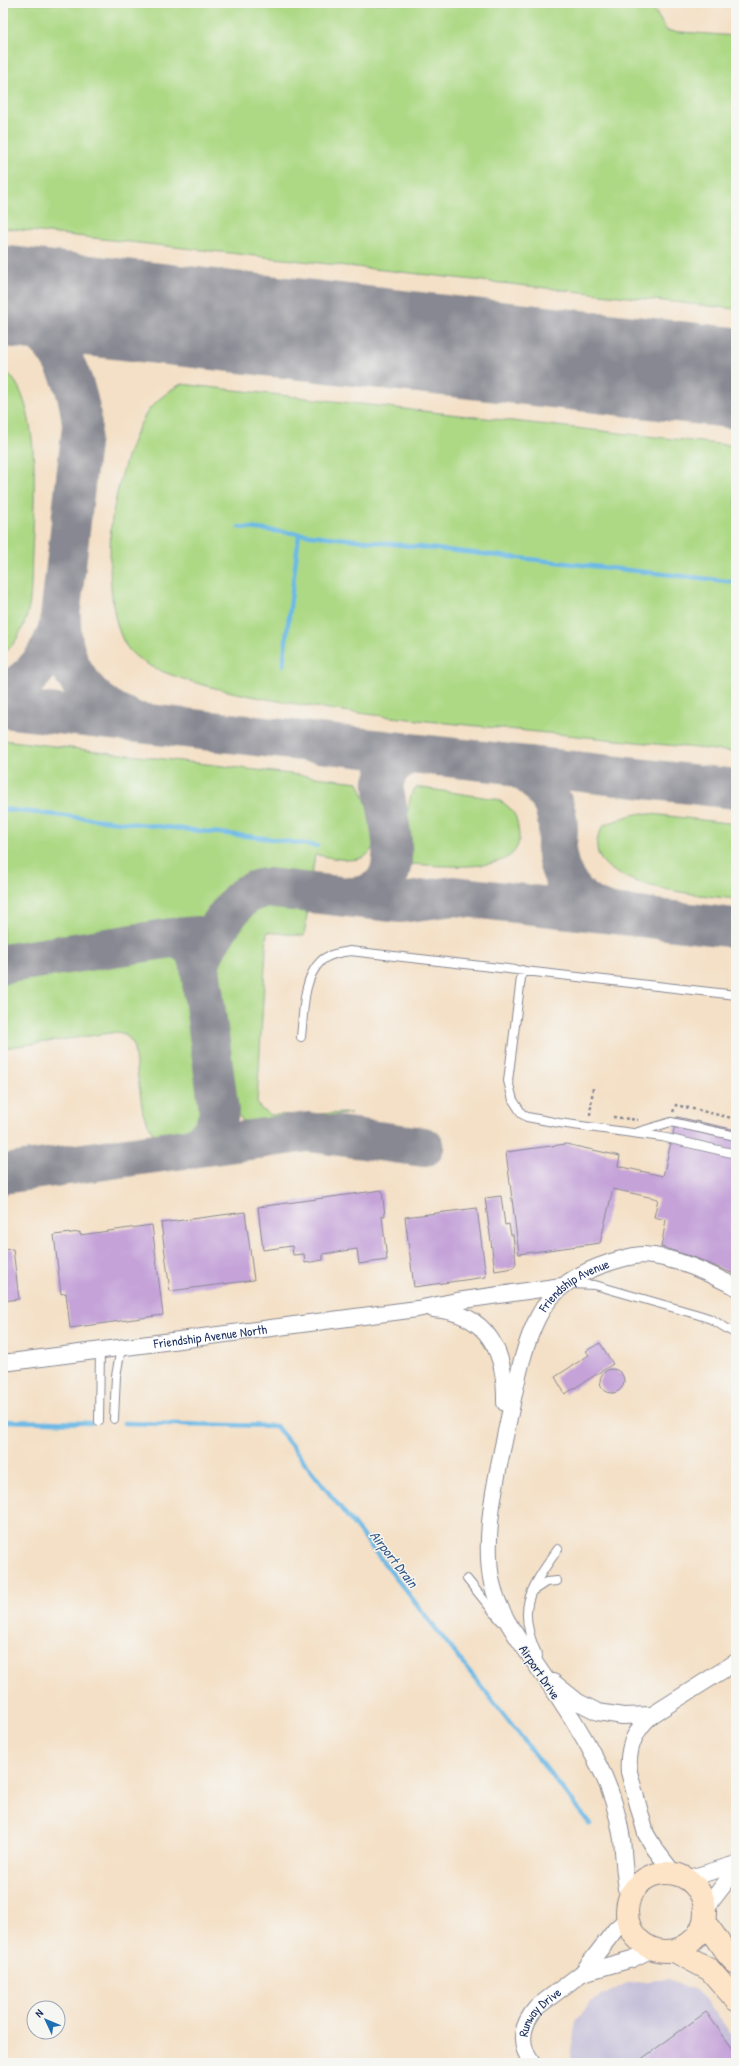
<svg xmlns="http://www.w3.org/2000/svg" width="739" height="2066" viewBox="0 0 739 2066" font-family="'Patrick Hand',sans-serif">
<rect width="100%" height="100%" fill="#f6f6f2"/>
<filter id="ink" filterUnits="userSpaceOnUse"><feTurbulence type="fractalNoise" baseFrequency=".025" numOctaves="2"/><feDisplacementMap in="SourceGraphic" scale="8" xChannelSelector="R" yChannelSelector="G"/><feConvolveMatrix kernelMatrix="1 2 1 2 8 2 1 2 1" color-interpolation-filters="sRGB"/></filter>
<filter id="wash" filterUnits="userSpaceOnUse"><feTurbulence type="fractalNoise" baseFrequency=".012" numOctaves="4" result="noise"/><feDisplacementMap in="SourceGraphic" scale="16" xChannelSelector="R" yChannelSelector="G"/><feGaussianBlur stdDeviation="0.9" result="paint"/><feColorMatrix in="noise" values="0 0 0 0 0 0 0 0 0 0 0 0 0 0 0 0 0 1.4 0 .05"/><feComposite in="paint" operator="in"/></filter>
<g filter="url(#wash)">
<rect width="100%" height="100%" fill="#f4e0c6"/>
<path fill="#c6c0d9" d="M668 1979 694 1989 707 2001 736 2041V2063H571L570 2057 576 2021 591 2002 627 1983Z"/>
<path fill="#add985" stroke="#648472" d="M3 3H650L667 31 736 36V309L3 228Z
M3 369C12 375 18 385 22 395 39 439 34 506 32 552 31 570 32 589 29 607 26 623 17 644 3 654Z
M181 384 736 446V752C663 745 590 737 517 730 444 722 174 702 130 651 108 626 109 560 111 527 114 497 132 428 152 406 160 397 171 390 181 384Z
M3 740 358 782C365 800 390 853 358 859 345 862 328 856 315 855L311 881C248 873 243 871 206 924L3 954Z
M416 787 496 799C509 805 517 813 518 828 519 834 520 841 517 847 506 874 435 865 410 864 409 844 402 803 416 787Z
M643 813 736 824V899C702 895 564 886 604 825L631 815Z
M269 904 308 907 304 936 267 932 257 1103 261 1109 271 1115 351 1113 258 1127C244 1124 236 1116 231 1103L212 976C215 948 241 910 269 904Z
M160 951 178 956 185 964 206 1107C204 1138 181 1138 157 1142L143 1113 133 1043 125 1034 117 1032 3 1048V974Z"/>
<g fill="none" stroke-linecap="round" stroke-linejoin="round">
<path stroke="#6cb9e6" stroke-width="4.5" d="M239 527 736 582
M283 665 299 534
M3 809 264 838 317 846
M3 1421 91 1423
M124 1423 276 1426 590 1824"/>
<path stroke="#888892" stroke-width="40" d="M3 305C51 328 78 373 82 426L59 626C50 655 32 681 3 693
M61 618C60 664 86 703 129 719
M3 708 736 789
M507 764C536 773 557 797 558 828 558 837 556 846 557 855 561 883 582 907 609 913
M352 897C408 893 391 837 386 801 385 795 383 788 384 782 388 766 399 756 416 754
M172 938C185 940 194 947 199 960L219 1111C217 1129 206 1142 190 1149
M3 964 172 938 199 936
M200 965C202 950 230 909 241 899 248 892 257 889 267 888L401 903 454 896 736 928
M3 1174 308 1132 424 1147"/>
<path stroke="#888892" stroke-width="101" d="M3 296 736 378"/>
</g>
<g id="blocks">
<path fill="#c5a3d9" d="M677 1117 736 1130V1275L696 1258 661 1247 666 1220 654 1217 658 1199 613 1189 600 1243 519 1254 506 1152 566 1144 620 1156 618 1166 663 1176Z
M382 1190 385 1216H382L387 1260 359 1264 357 1249 323 1254V1260L305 1263 304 1254 293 1255 292 1246 263 1250 258 1207Z
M501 1196 505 1225 509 1224 511 1235H513L516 1263 513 1268 495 1271 485 1198Z
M477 1208 486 1277 414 1287 405 1217Z
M245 1212 254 1280 170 1291 161 1223Z
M152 1225 163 1315 70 1328 66 1293 61 1294 54 1235 80 1232V1235Z
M13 1249 19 1299 3 1301V1250Z
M600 1343 613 1364 565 1394 555 1377 589 1355 586 1351Z
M600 1381a12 12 0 1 1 24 0a12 12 0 1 1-24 0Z
M706 2012 736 2053V2063H636Z"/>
</g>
</g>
<g filter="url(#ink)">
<use href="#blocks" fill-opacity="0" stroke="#888892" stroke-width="1"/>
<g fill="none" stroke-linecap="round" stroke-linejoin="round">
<defs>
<path id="lane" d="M522 970 508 1081 513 1100 522 1114 527 1117 559 1123 662 1137 736 1154
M301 1037C304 1013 302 979 321 961 328 954 340 953 350 951L736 995
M638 1132 671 1122 736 1136
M571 1284 595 1285 699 1315 711 1319 736 1334
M114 1419 116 1376 121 1348
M99 1421 100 1350
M467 1579 501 1621
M534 1590 546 1582 557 1581
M538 1656C515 1608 530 1589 558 1549"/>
<g id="street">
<path d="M433 1309C489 1313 506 1353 505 1403"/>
<path id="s1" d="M3 1363 417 1309 457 1301 562 1286"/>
<path d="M553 1682 578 1702 598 1712 623 1716 652 1715 736 1662"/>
<path d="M652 1715C634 1730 627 1749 629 1772L646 1834 655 1849 674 1874"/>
<path d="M687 1879 736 1864"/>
<path id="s2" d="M629 1898C624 1879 624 1859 622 1839 618 1814 611 1789 599 1766 583 1734 562 1701 541 1672 522 1643 500 1618 492 1583 482 1537 497 1474 507 1427 515 1391 521 1351 538 1317 553 1287 580 1272 611 1262 622 1259 632 1255 644 1255 676 1257 708 1273 736 1287"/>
<path d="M706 1908 736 1869"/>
<path d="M582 1973 632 1959 652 1949"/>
<path id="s3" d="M532 2063C517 2043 522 2024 537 2007L582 1973 615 1930 627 1919"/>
</g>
<path id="secondary" d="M627 1912a39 39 0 1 1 78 0a39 39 0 1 1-78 0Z
M704 1922C716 1935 722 1951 736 1963
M674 1951 710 1970 736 2000"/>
</defs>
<use href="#lane" stroke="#888892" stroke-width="10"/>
<use href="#street" stroke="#888892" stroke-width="18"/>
<use href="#secondary" stroke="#888892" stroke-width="24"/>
<path stroke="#888892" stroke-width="2.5" stroke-dasharray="3 3" stroke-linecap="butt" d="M673 1112 676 1105 736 1119
M590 1115 593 1087
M613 1117 638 1120"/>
<use href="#lane" stroke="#fff" stroke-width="8"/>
<use href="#street" stroke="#fff" stroke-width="16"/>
<use href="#secondary" stroke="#fee4c6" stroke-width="22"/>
</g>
</g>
<g text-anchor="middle" stroke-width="3" stroke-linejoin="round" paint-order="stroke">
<g font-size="13" fill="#1b2f5e" stroke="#f6f6f2">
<text dy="5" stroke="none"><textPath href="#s2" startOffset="671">Friendship Avenue</textPath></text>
<text dy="5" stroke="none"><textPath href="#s1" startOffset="209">Friendship Avenue North</textPath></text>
<text transform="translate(540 1672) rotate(56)" y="5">Airport Drive</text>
<text dy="5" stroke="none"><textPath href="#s3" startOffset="59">Runway Drive</textPath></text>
</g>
<g font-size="14" font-style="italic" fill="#335887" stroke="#f6f6f2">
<text transform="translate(394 1559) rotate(52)" y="5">Airport Drain</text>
</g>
</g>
<rect width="739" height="2066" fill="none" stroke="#f6f6f2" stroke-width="16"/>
<g transform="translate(46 2020) rotate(314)"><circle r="19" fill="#f6f6f2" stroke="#9ea6b7"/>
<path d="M0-3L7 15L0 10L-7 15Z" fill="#1f6fb2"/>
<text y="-6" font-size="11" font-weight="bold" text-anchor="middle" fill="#1b2f5e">N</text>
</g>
</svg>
